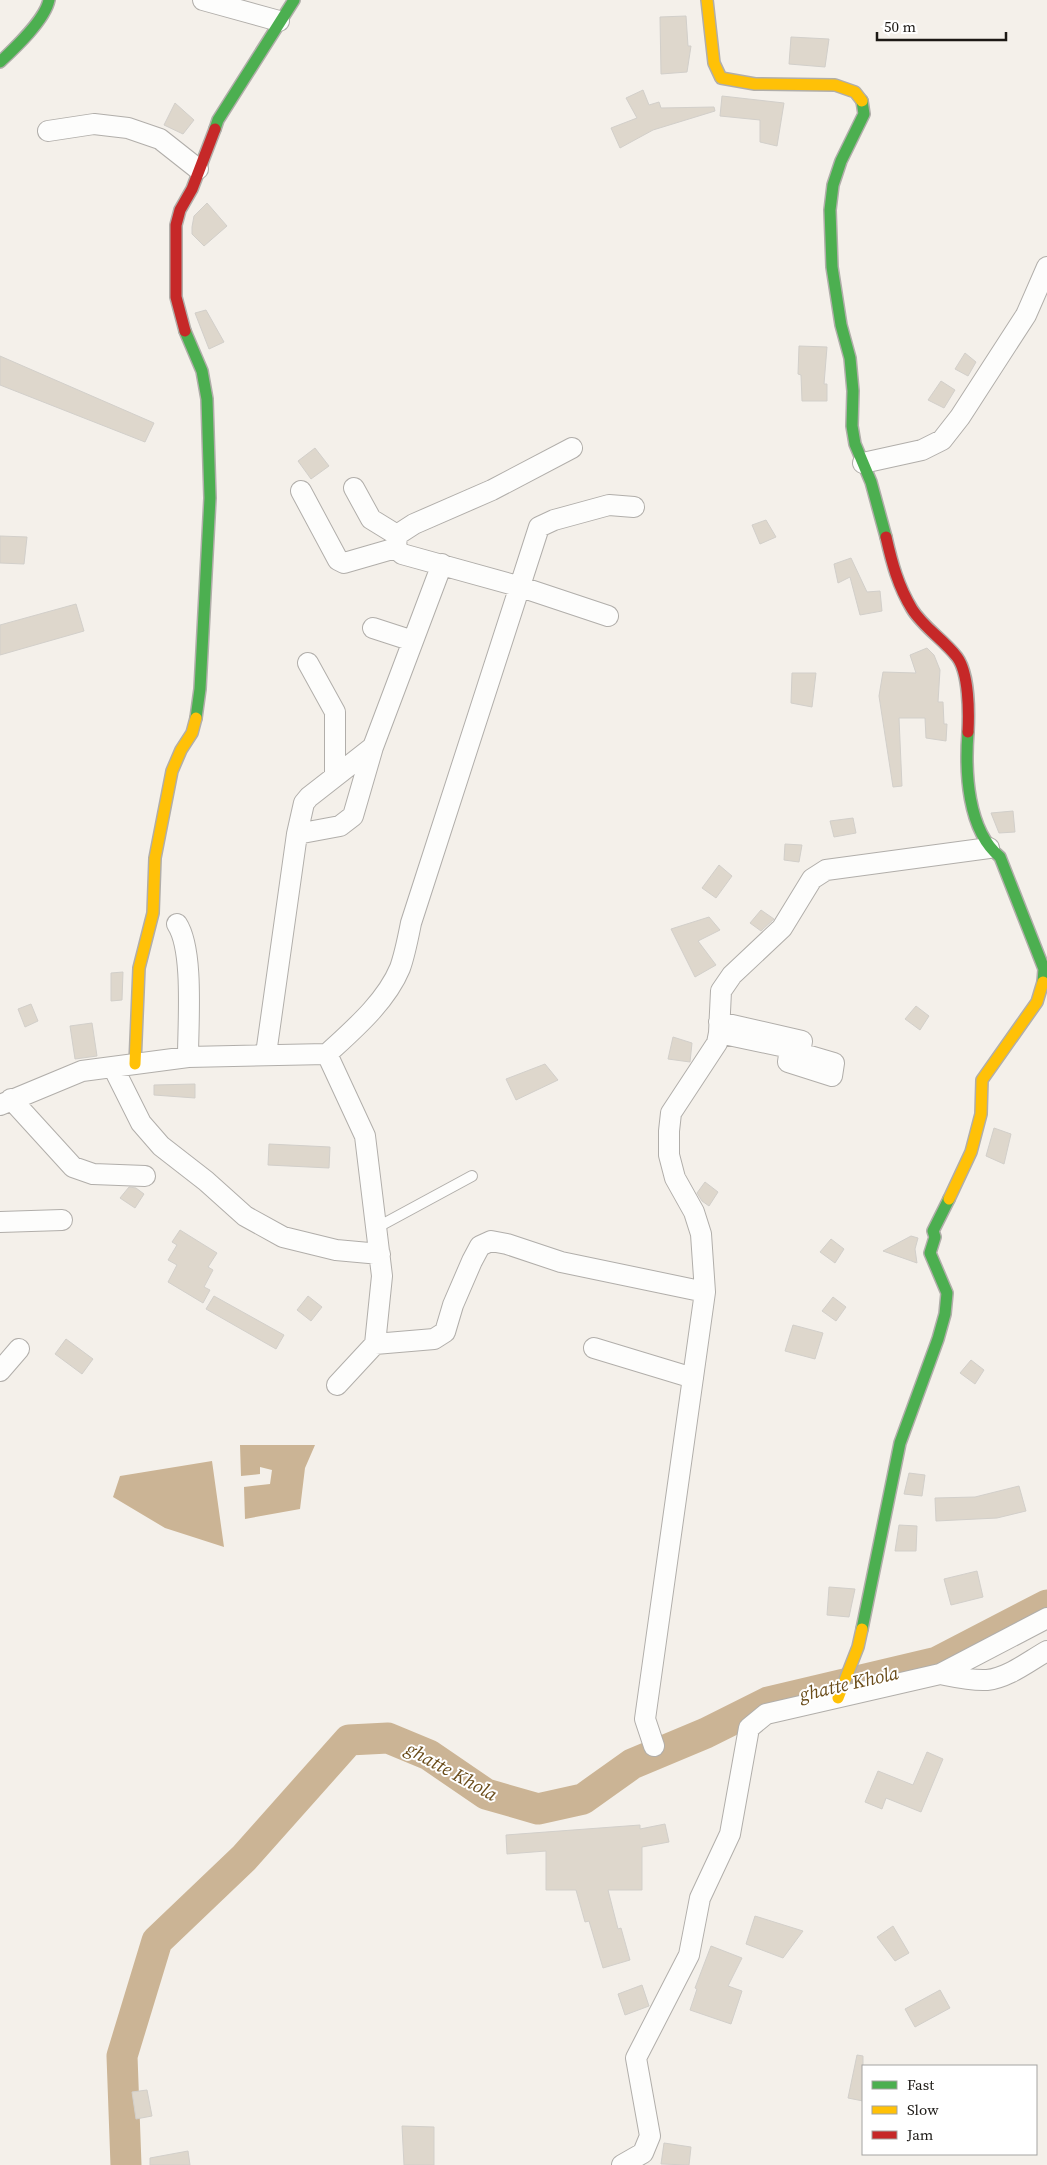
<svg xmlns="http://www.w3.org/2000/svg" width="1047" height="2165" viewBox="0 0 1047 2165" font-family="'Source Serif 4',serif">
<rect width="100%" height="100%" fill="#f4f0ea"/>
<path fill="#cbb495" d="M240 1445H315L305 1468 300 1509 245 1519 244 1487 270 1484 272 1470 260 1467V1474L241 1476Z
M212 1461 224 1547 165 1528 113 1497 120 1476Z"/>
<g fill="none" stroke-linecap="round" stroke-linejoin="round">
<path stroke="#cbb495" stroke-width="31" d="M126 2165 122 2056 157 1941 244 1858 349 1740 388 1738 429 1755 486 1794 538 1809 583 1799 632 1764 706 1733 768 1702 937 1662 1047 1605"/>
</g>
<path fill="#ded7cc" stroke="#d2cfca" d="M686 16 688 46H691L687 72 661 74 660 17Z
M791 37 829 39 825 67 789 64Z
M643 90 649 105 659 102 661 108 714 107 715 111 653 130 620 148 611 128 637 118 626 98Z
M722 96 784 103 777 146 760 142V120L720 116Z
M175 103 194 120 183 134 164 125Z
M207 203 227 226 204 246 192 234V227L194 216Z
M206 310 224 342 209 349 195 313Z
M799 346 827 347 824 384H827V401H802L801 375 798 374Z
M965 353 976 362 968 376 955 369Z
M0 356 154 423 145 442 0 385Z
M941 381 955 390 944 408 928 400Z
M315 448 329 466 311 479 298 461Z
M766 520 776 537 760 544 752 525Z
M0 536 27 537 24 564 0 563Z
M851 558 867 592 880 591 882 611 860 615 850 577 838 583 834 564Z
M76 604 84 631 0 655V625Z
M927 648 934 655 940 670 938 702H943L944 724H947L946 741 926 738 925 718H899L902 786 893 787 879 696 883 672 916 673 910 655Z
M792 673H816L812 707 791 703Z
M1013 811 1015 832 999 833 991 813Z
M853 818 856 833 834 837 830 821Z
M785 844 802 845 799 862 784 860Z
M719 865 732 876 716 898 702 888Z
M761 910 774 919 761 931 750 923Z
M709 917 720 930 698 941 716 965 695 977 671 929Z
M123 972 122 1000 111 1001V973Z
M31 1004 38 1021 25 1027 18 1009Z
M916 1006 929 1016 920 1030 905 1019Z
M92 1023 97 1056 75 1059 70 1026Z
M673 1037 692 1043 690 1062 668 1059Z
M545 1064 558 1080 516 1100 506 1079Z
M195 1084V1098L154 1095V1085Z
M994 1128 1011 1134 1004 1164 986 1156Z
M269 1144 330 1147 329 1168 268 1165Z
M705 1182 718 1192 709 1206 702 1201 697 1193Z
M129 1187 136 1188 144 1194 135 1208 120 1198Z
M180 1230 217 1253 208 1267 213 1270 204 1287 210 1290 203 1303 168 1282 177 1265 168 1260 177 1245 172 1242Z
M911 1236 918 1238 915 1249 917 1263 883 1251Z
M831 1239 844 1249 835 1263 820 1252Z
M214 1296 284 1335 276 1349 206 1309Z
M308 1296 322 1307 311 1321 297 1310Z
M833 1297 846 1307 836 1321 822 1311Z
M793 1325 823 1333 815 1359 785 1351Z
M66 1339 93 1359 82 1374 55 1354Z
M971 1360 984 1370 975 1384 960 1373Z
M909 1473 925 1475 922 1496 904 1494Z
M1019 1486 1026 1511 997 1518 936 1521 935 1498 975 1497Z
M899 1525 917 1526 916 1551H895Z
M977 1571 983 1597 951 1605 944 1579Z
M829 1587 855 1589 849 1617 827 1615Z
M927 1752 943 1759 921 1812 886 1798 882 1809 865 1802 878 1771 913 1785Z
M665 1824 669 1842 642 1847V1890H608L618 1929 621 1928 630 1960 603 1968 589 1921 585 1922 576 1890H546V1851L507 1854 506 1835 640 1825V1829Z
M755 1916 803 1931 783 1958 746 1944Z
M893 1926 909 1953 895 1961 877 1937Z
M711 1946 742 1958 728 1986 742 1991 731 2024 690 2010 697 1989 695 1988Z
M642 1985 649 2006 625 2015 618 1994Z
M940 1990 950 2008 915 2027 905 2009Z
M857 2055 863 2056V2101L848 2098Z
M147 2090 152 2116 136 2119 132 2092Z
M402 2126 434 2127V2165H404Z
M664 2143 691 2147 689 2165 661 2164Z
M188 2151 190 2165H150V2158Z"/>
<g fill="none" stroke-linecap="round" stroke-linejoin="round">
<defs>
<path id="lane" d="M376 1228 472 1176"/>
<path id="street" d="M203 0 279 21
M48 131 94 124 128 128 160 139 198 169
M863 463 922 450 942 440 960 417 1026 315 1047 267
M354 488 371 519 397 535
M301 491 338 560 344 563 396 548
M397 535 396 548 402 554 521 587 608 616
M397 535 414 524 492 490 572 448
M373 628 413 641
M308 663 335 712V776
M297 834 340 826 353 816 373 747 442 564
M177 924C194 950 188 1023 188 1057
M719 1033 790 1048 788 1062 832 1076 834 1063 800 1053 802 1041 719 1022
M266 1054 297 834 304 803 309 797 373 747
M327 1054 365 1136 382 1276 375 1344 337 1385
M113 1067 141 1123 161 1146 206 1181 245 1216 283 1237 336 1250 380 1254
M11 1099 73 1167 93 1174 145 1176
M0 1105 82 1071 188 1057 327 1054C353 1030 386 1002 400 968 405 954 408 938 411 923L539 527 554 520 609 505 634 507
M0 1222 62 1220
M375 1344 434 1339 445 1332 453 1305 472 1261 480 1246 491 1241 507 1244 561 1262 705 1292
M594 1348 693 1378
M0 1371 19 1349
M940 1674C955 1677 971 1681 987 1680 1008 1678 1029 1661 1047 1651
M654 1746 645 1719 705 1292 701 1234 694 1212 675 1178 669 1155V1131L671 1113 717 1043 719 1033 721 991 732 975 782 928 812 879 826 870 989 848
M622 2165 643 2153 650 2136 636 2058 689 1955 700 1898 730 1834 749 1728 766 1714 940 1674 1047 1618"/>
<path id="fast" d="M0 62C15 48 45 20 49 0
M862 101 864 114 841 161 833 185 830 210 832 267 841 325 850 358 853 391 852 426 855 444 871 482 886 537
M215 129 218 120 294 0
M185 331 202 371 207 399 210 498 200 689 196 718
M968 732C965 771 967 830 1000 857L1044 969 1043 982
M862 1629 900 1443 938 1339 945 1314 947 1293 930 1253 935 1237 933 1231 949 1199"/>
<path id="slow" d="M707 0 714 63 721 78 755 84 835 85 855 92 862 101
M135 1064 139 968 153 913 155 858 172 771 181 750 192 733 196 718
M949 1199 971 1152 981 1114 982 1080 1037 1002 1043 982
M838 1698 858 1647 862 1629"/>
<path id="jam" d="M185 331 176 297V225L180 210 192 189 215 129
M886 537C892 563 898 586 912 609 923 627 944 640 957 657 969 673 969 712 968 732"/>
</defs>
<use href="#lane" stroke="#b1aeaa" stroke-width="12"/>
<use href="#street" stroke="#b1aeaa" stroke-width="22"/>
<use href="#fast" stroke="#b1aeaa" stroke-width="14"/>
<use href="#slow" stroke="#b1aeaa" stroke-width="14"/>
<use href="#jam" stroke="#b1aeaa" stroke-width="14"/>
<use href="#lane" stroke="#fdfdfc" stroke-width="10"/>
<use href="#street" stroke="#fdfdfc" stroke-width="20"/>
<use href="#fast" stroke="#4caf50" stroke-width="11"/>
<use href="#slow" stroke="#ffc107" stroke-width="11"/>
<use href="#jam" stroke="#c62828" stroke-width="11"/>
</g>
<g text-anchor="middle" stroke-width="4" stroke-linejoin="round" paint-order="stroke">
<g font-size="19" font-style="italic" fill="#6b4d1b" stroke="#fff">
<text transform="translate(849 1683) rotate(-13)" y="7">ghatte Khola</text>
<text transform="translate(452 1771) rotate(29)" y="7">ghatte Khola</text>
</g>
</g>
<rect x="862" y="2065" width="175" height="90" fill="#ffffff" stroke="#a4a3a1"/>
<rect x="872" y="2081" width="25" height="8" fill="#4caf50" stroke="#a4a3a1"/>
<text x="907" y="2090" font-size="15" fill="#1c1915">Fast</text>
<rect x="872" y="2106" width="25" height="8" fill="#ffc107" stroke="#a4a3a1"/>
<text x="907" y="2115" font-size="15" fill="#1c1915">Slow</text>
<rect x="872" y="2131" width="25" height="8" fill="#c62828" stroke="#a4a3a1"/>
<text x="907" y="2140" font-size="15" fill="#1c1915">Jam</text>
<path d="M877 32v8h129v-8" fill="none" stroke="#1c1915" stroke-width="2.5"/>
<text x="884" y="32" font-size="15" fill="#1c1915" stroke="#ffffff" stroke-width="4" paint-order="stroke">50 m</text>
</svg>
